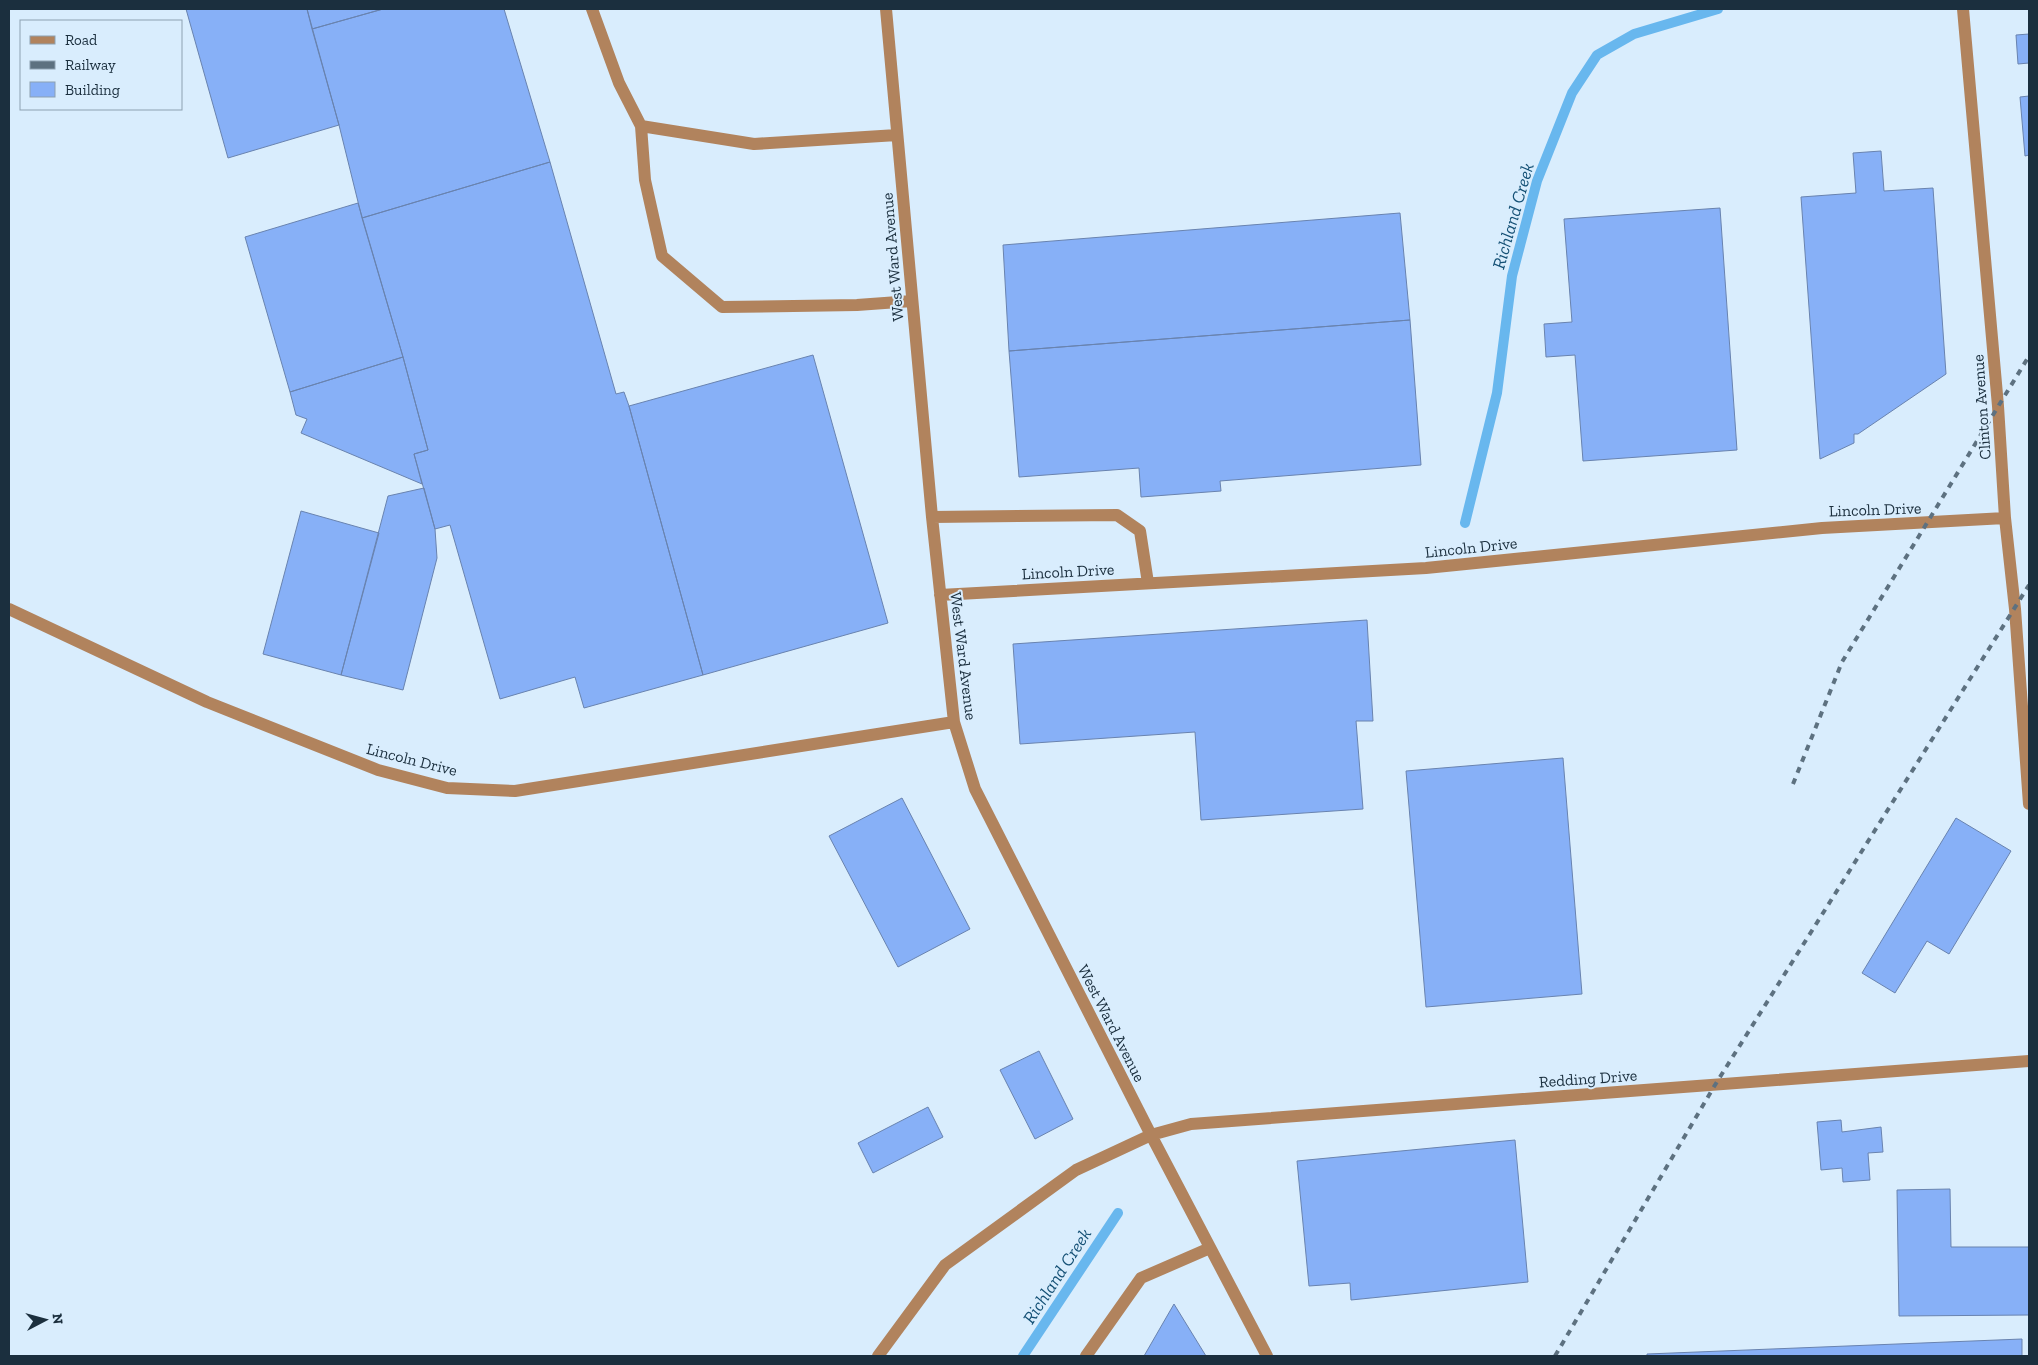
<svg xmlns="http://www.w3.org/2000/svg" width="2038" height="1365" viewBox="0 0 2038 1365" font-family="'Zilla Slab',serif">
<rect width="100%" height="100%" fill="#d9edfd"/>
<g fill="none" stroke-linecap="round" stroke-linejoin="round">
<path stroke="#68b7ee" stroke-width="10" d="M1465 523 1497 393 1512 276 1537 181 1572 93 1597 55 1634 34 1718 9
M1023 1356 1118 1213"/>
</g>
<path fill="#87b0f7" stroke="#6983af" d="M186 9H307L339 125 228 158Z
M307 9H383L312 29Z
M383 9H504L550 162 362 218 339 125 312 29Z
M2029 34V63L2018 64 2016 35Z
M2029 96V155L2025 156 2020 97Z
M1881 151 1884 191 1933 188 1946 374 1858 434H1854V443L1820 459 1801 197 1856 193 1853 153Z
M550 162 616 394 624 392 629 406 703 675 584 708 575 677 500 699 450 525 435 529 414 454 428 450 403 357 362 218Z
M358 203 403 357 290 392 245 237Z
M1720 208 1737 450 1583 461 1575 355 1546 357 1544 324 1572 322 1564 219Z
M1400 213 1410 320 1009 351 1003 245Z
M1410 320 1421 465 1220 481 1221 491 1141 497 1139 468 1019 477 1009 351Z
M813 355 888 623 703 675 629 406Z
M403 357 428 450 414 454 422 484 301 433 307 419 296 415 290 392Z
M424 488 435 529 437 558 403 690 341 675 388 496Z
M301 511 379 533 341 675 263 654Z
M1367 620 1373 721H1356L1363 809 1201 820 1195 732 1020 744 1013 644Z
M1563 758 1582 994 1426 1007 1406 771Z
M902 798 970 929 898 967 829 836Z
M1956 818 2011 851 1949 954 1927 941 1895 993 1862 973Z
M1039 1051 1073 1119 1035 1139 1000 1070Z
M928 1107 943 1137 873 1173 858 1143Z
M1841 1120 1842 1132 1881 1127 1883 1152 1868 1153 1870 1180 1843 1182 1842 1168 1821 1170 1817 1122Z
M1515 1140 1528 1282 1351 1300 1350 1283 1309 1286 1297 1161Z
M1950 1189 1951 1247H2029V1315L1899 1316 1897 1190Z
M1174 1304 1206 1356H1144Z
M2022 1339V1356H1647V1354Z"/>
<g fill="none" stroke-linecap="round" stroke-linejoin="round">
<path stroke="#b1835d" stroke-width="12" d="M592 9 619 83 641 126 754 144 897 135
M886 9 932 517 954 722 975 789 1151 1135 1267 1356
M1963 9 1998 406 2005 518 2015 609 2029 804
M641 126 645 180 662 256 722 307 857 305 912 301
M932 517 1117 515 1140 531 1148 583
M940 595 1426 568 1822 528 2005 518
M9 609 207 702 378 770 447 788 515 791 954 722
M878 1356 945 1265 1076 1170 1151 1135 1191 1124 2029 1061
M1086 1356 1141 1278 1210 1248"/>
<path stroke="#5d7180" stroke-width="4" stroke-dasharray="6 6" stroke-linecap="butt" d="M1793 784 1842 662 2029 356
M1555 1356 1715 1085 2029 585"/>
</g>
<g text-anchor="middle" stroke-width="4" stroke-linejoin="round" paint-order="stroke">
<g font-size="16" fill="#1b2f3e" stroke="#d9edfd">
<text transform="translate(892 257) rotate(-95)" y="6">West Ward Avenue</text>
<text transform="translate(1981 407) rotate(-94)" y="6">Clinton Avenue</text>
<text transform="translate(1875 509) rotate(-2)" y="6">Lincoln Drive</text>
<text transform="translate(1471 547) rotate(-6)" y="6">Lincoln Drive</text>
<text transform="translate(1068 571) rotate(-3)" y="6">Lincoln Drive</text>
<text transform="translate(964 656) rotate(83)" y="6">West Ward Avenue</text>
<text transform="translate(412 759) rotate(14)" y="6">Lincoln Drive</text>
<text transform="translate(1112 1023) rotate(63)" y="6">West Ward Avenue</text>
<text transform="translate(1588 1078) rotate(-4)" y="6">Redding Drive</text>
</g>
<g font-size="18" font-style="italic" fill="#145075" stroke="#d9edfd">
<text transform="translate(1513 216) rotate(-74)" y="6">Richland Creek</text>
<text transform="translate(1057 1276) rotate(-57)" y="6">Richland Creek</text>
</g>
</g>
<rect width="2038" height="1365" fill="none" stroke="#1b2f3e" stroke-width="20"/>
<rect x="20" y="20" width="162" height="90" fill="#d9edfd" stroke="#8da1b1"/>
<rect x="30" y="36" width="25" height="8" fill="#b1835d" stroke="#8da1b1"/>
<text x="65" y="45" font-size="15" fill="#1b2f3e">Road</text>
<rect x="30" y="61" width="25" height="8" fill="#5d7180" stroke="#8da1b1"/>
<text x="65" y="70" font-size="15" fill="#1b2f3e">Railway</text>
<rect x="30" y="82" width="25" height="15" fill="#87b0f7" stroke="#8da1b1"/>
<text x="65" y="95" font-size="15" fill="#1b2f3e">Building</text>
<g transform="translate(45 1320) rotate(84)" stroke="#d9edfd" stroke-width="4" paint-order="stroke">
<path d="M0-4L9 19L0 12L-9 19Z" fill="#1b2f3e"/>
<text y="-8" font-size="14" font-weight="bold" text-anchor="middle" fill="#1b2f3e">N</text>
</g>
</svg>
